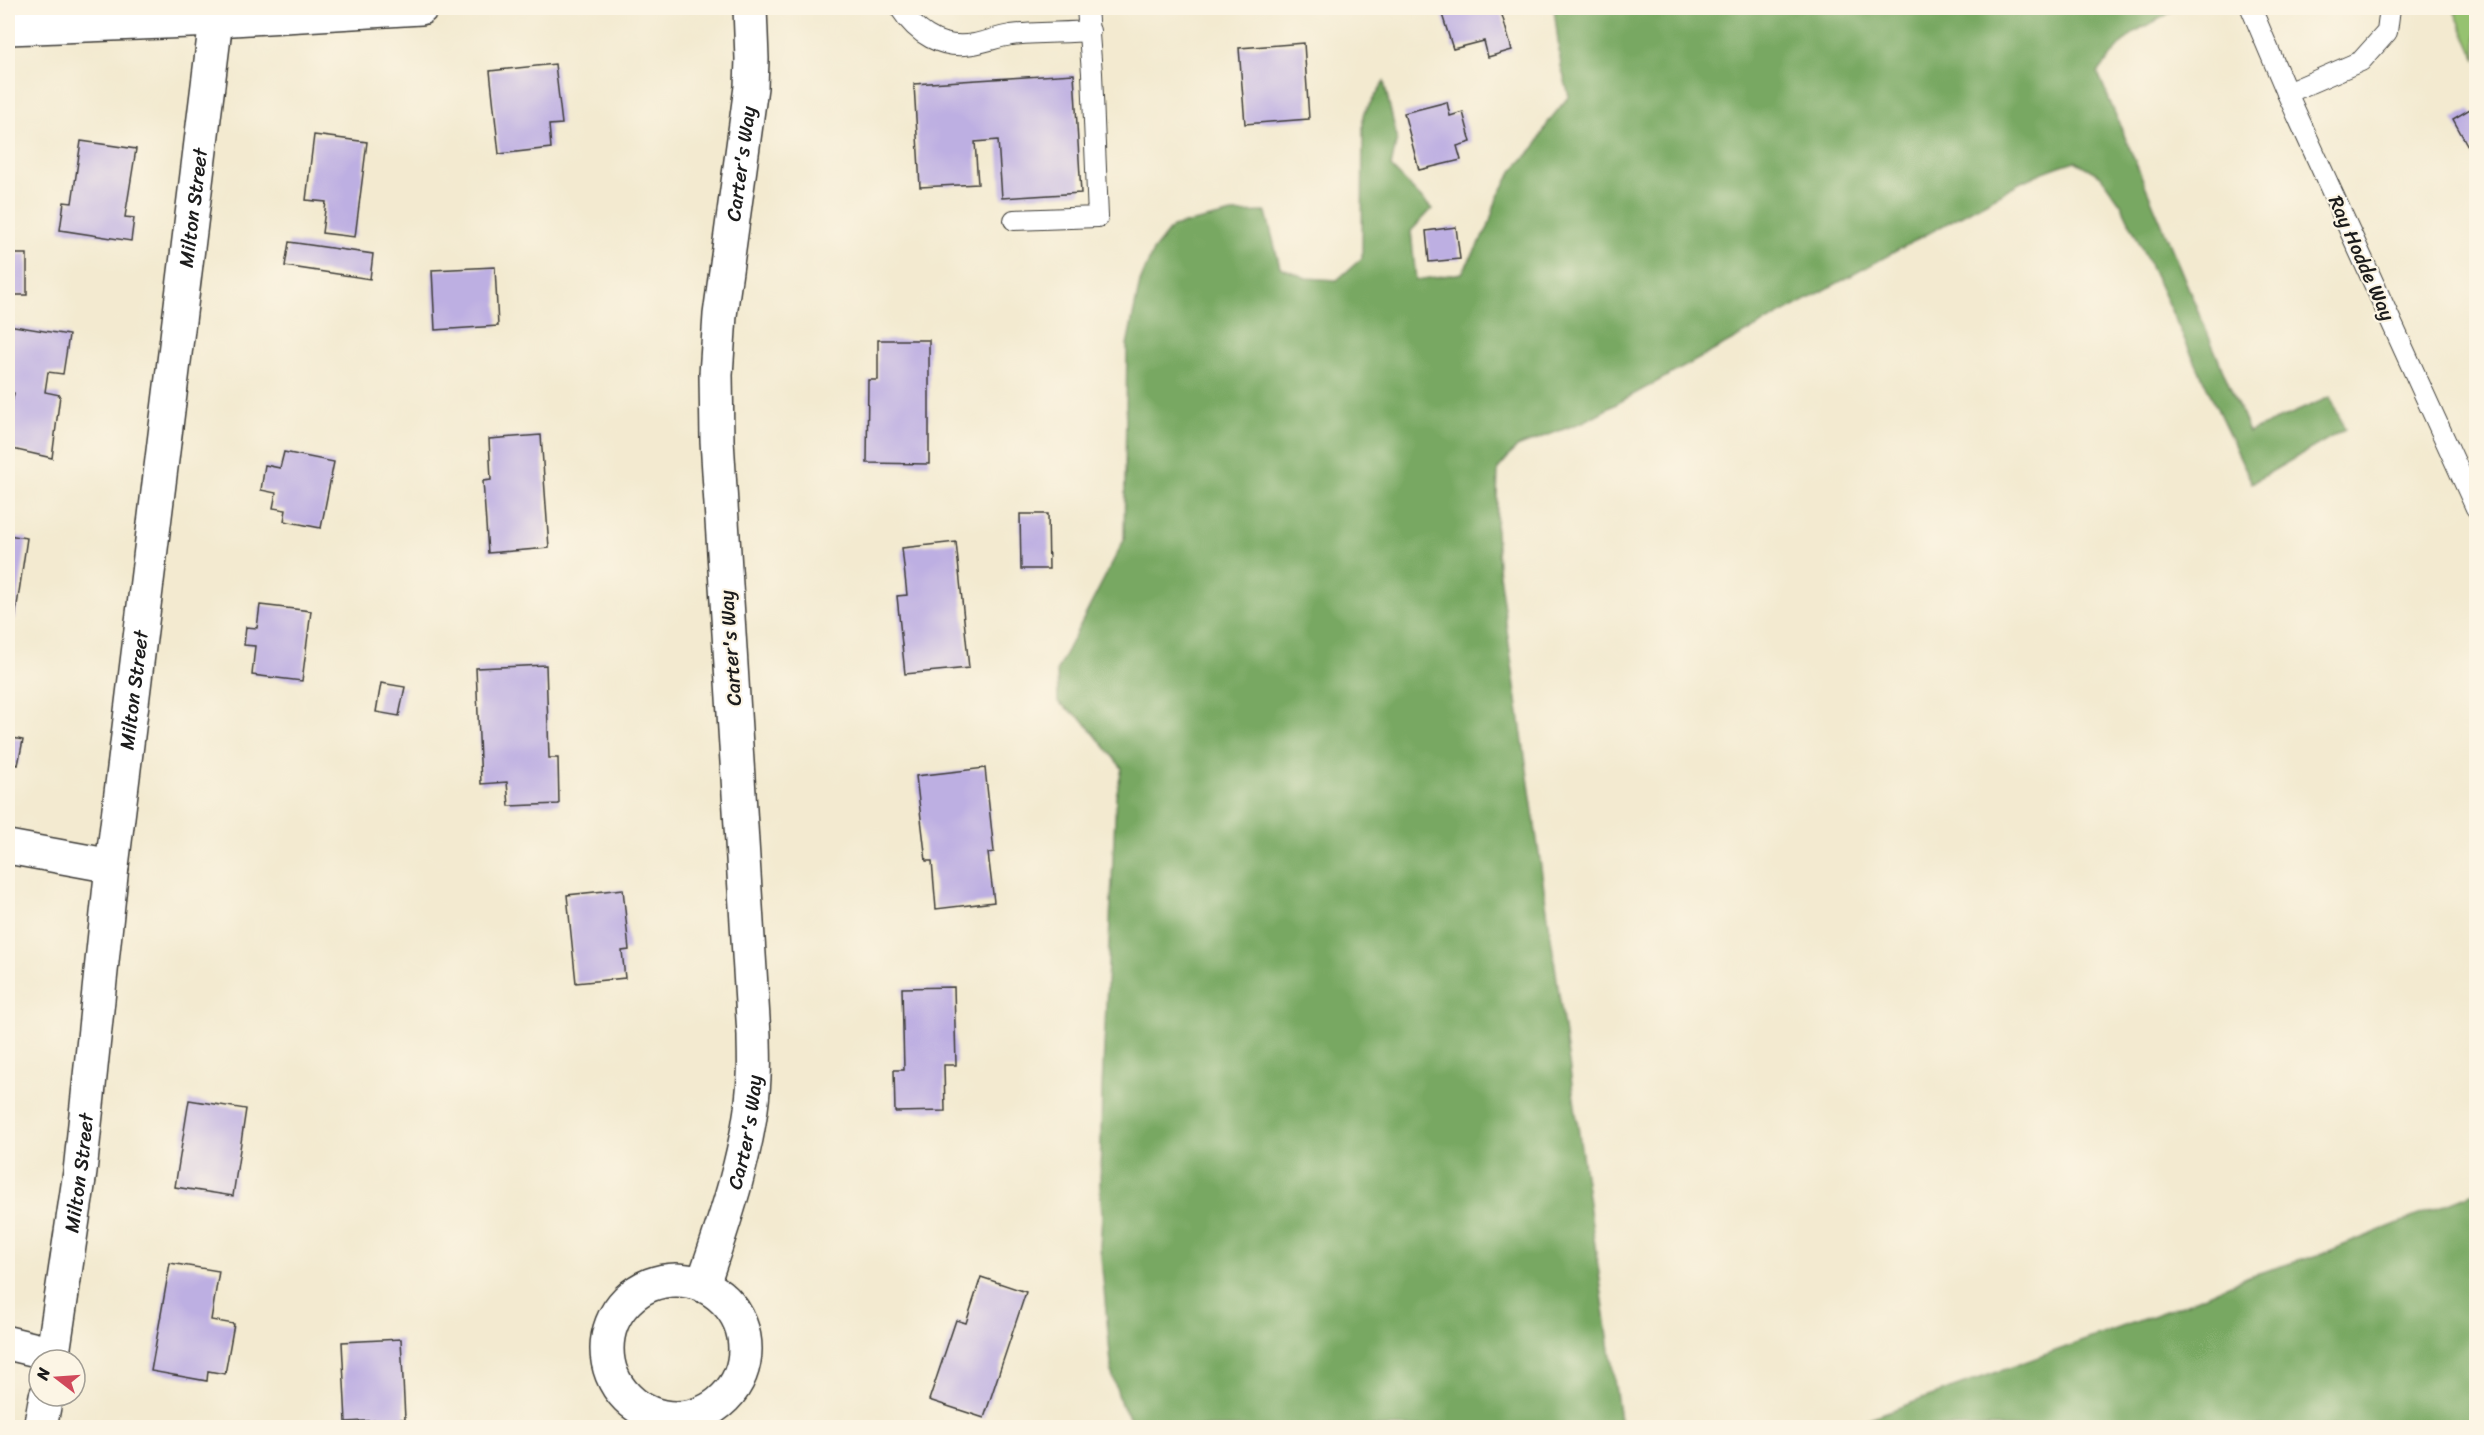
<svg xmlns="http://www.w3.org/2000/svg" width="2484" height="1435" viewBox="0 0 2484 1435" font-family="Sriracha,sans-serif">
  <style>
    .green { fill: #96c270; stroke: #596f46; stroke-width: 1.5 }
    .forest { fill: #78a862; stroke: #4a623f; stroke-width: 1.5 }
    .building { fill: #bdafe2 }
    .lines { fill: none; stroke-linecap: round; stroke-linejoin: round }
    .service-casing { stroke: #3c3b37; stroke-width: 22 }
    .minor-casing { stroke: #3c3b37; stroke-width: 36 }
    .secondary-casing { stroke: #3c3b37; stroke-width: 36 }
    .service { stroke: #fff; stroke-width: 20 }
    .minor { stroke: #fff; stroke-width: 33 }
    .secondary { stroke: #fff; stroke-width: 33 }
    .labels { text-anchor: middle; stroke-width: 4.5; stroke-linejoin: round; paint-order: stroke }
    .street-label { font-size: 20px; fill: #1c1c1c; stroke: #fcf5e5 }
  </style>
  <rect width="100%" height="100%" fill="#fcf5e5"/>
  <filter id="ink" filterUnits="userSpaceOnUse"><feTurbulence type="fractalNoise" baseFrequency=".0167" numOctaves="2"/><feDisplacementMap in="SourceGraphic" scale="12" xChannelSelector="R" yChannelSelector="G"/><feConvolveMatrix kernelMatrix="1 2 1 2 8 2 1 2 1" color-interpolation-filters="sRGB"/></filter>
  <filter id="wash" filterUnits="userSpaceOnUse"><feTurbulence type="fractalNoise" baseFrequency=".008" numOctaves="4" result="noise"/><feDisplacementMap in="SourceGraphic" scale="24" xChannelSelector="R" yChannelSelector="G"/><feGaussianBlur stdDeviation="1.35" result="paint"/><feColorMatrix in="noise" values="0 0 0 0 0 0 0 0 0 0 0 0 0 0 0 0 0 1.4 0 .05"/><feComposite in="paint" operator="in"/></filter>
  <g filter="url(#wash)">
    <rect width="100%" height="100%" fill="#f3ead0"/>
    <polygon class="green" points="2453,8 2476,8 2476,60"/>
    <g class="forest">
      <path d="M1554,8H2175C2163,20 2153,21 2138,30C2123,40 2109,58 2098,73L2249,432L2330,397L2345,429L2252,483L2121,204L2101,176L2075,161C2045,170 2021,180 1995,197L1585,421L1517,447L1498,469L1496,530L1498,567L1621,1427H1135L1121,1404L1112,1374L1100,1247L1102,1215L1100,1184L1102,1089L1116,796L1122,768L1083,720L1058,702L1057,670L1124,540L1127,345L1140,282L1153,251L1172,227L1232,213L1266,212L1280,267L1306,278L1337,280L1362,258L1363,115L1384,82L1397,138L1391,167L1432,209L1411,231L1416,280L1462,273L1488,228L1497,198L1513,170L1535,147L1549,121L1569,96L1561,66Z"/>
      <polygon points="2476,1192 2476,1427 1845,1427 2185,1304 2249,1276 2324,1253"/>
    </g>
    <g id="blocks">
      <g class="building">
        <polygon points="1440,8 1500,8 1512,50 1488,57 1484,41 1453,49"/>
        <polygon points="1304,43 1309,119 1245,124 1239,48"/>
        <polygon points="555,64 562,124 549,125 551,148 499,154 490,71"/>
        <polygon points="1074,74 1081,193 1002,198 998,140 975,142 978,184 920,187 914,84"/>
        <polygon points="1447,102 1450,116 1463,112 1471,142 1457,146 1461,160 1419,170 1404,113"/>
        <polygon points="2470,109 2476,121 2476,146 2470,150 2453,119"/>
        <polygon points="314,135 367,142 355,237 322,233 326,202 306,200"/>
        <polygon points="81,141 136,149 125,217 134,218 131,241 60,230 64,202 72,203"/>
        <polygon points="1456,227 1460,259 1429,262 1426,231"/>
        <polygon points="289,242 373,254 370,279 285,266"/>
        <rect x="8" y="254" width="19" height="41"/>
        <polygon points="495,267 498,326 435,330 432,270"/>
        <polygon points="8,325 69,335 63,374 48,372 45,392 60,395 52,458 8,448 8,422 14,393 8,392"/>
        <polygon points="878,340 929,340 929,464 867,463 868,380 878,380"/>
        <polygon points="541,435 549,548 488,553 483,481 491,480 489,439"/>
        <polygon points="284,452 334,462 321,528 284,521 286,510 273,508 276,493 261,490 265,465 280,468"/>
        <polygon points="1020,514 1048,514 1049,569 1021,569"/>
        <polygon points="8,535 27,538 15,619 8,618"/>
        <polygon points="956,542 969,668 905,674 897,596 907,595 902,548"/>
        <polygon points="260,605 311,611 302,681 252,675 255,646 244,645 246,627 257,628"/>
        <polygon points="546,665 549,758 558,758 559,804 509,806 507,782 481,784 476,668"/>
        <polygon points="381,683 405,687 399,716 376,712"/>
        <polygon points="8,737 23,740 18,765 8,763"/>
        <polygon points="985,768 994,852 988,853 994,902 936,909 932,861 926,861 916,776"/>
        <polygon points="623,889 629,950 622,951 625,978 576,983 567,895"/>
        <polygon points="954,987 956,1065 944,1065 945,1111 895,1112 894,1070 904,1070 902,988"/>
        <polygon points="189,1100 246,1109 233,1196 175,1187"/>
        <polygon points="170,1263 219,1271 211,1320 234,1324 225,1374 208,1371 207,1381 151,1371"/>
        <polygon points="981,1277 1026,1292 984,1418 929,1400 956,1320 966,1323"/>
        <polygon points="401,1339 405,1419 346,1422 342,1342"/>
      </g>
    </g>
  </g>
  <g filter="url(#ink)">
    <use href="#blocks" fill-opacity="0" stroke="#3c3b37" stroke-width="1.5"/>
    <g class="lines">
      <defs>
        <g id="service">
          <path d="M900,8C917,34 941,50 974,44C986,42 998,37 1011,35C1037,32 1064,33 1090,31"/>
          <polyline points="2251,8 2287,93 2476,508"/>
          <polyline points="2287,93 2361,61 2387,32 2390,8"/>
          <polyline points="1014,220 1098,217 1092,73 1087,8"/>
        </g>
        <g id="minor">
          <polyline points="8,847 112,866"/>
          <circle cx="676" cy="1349" r="69"/>
          <path id="s1" d="M703,1284C725,1220 751,1145 754,1077C755,1063 754,1049 754,1035L717,440L716,375L720,315L751,87L752,59L750,8"/>
          <polyline points="8,1343 53,1354"/>
          <path id="s2" d="M52,1360L80,1172L112,866L216,20"/>
          <polyline points="40,1428 46,1396"/>
        </g>
        <polyline id="secondary" points="8,28 216,20 421,8"/>
      </defs>
      <use href="#service" class="service-casing"/>
      <use href="#minor" class="minor-casing"/>
      <use href="#secondary" class="secondary-casing"/>
      <use href="#service" class="service"/>
      <use href="#minor" class="minor"/>
      <use href="#secondary" class="secondary"/>
    </g>
  </g>
  <g class="labels">
    <g class="street-label">
      <text dy="7" stroke="none"><textPath href="#s1" startOffset="1130">Carter's Way</textPath></text>
      <text dy="7" stroke="none"><textPath href="#s2" startOffset="1161">Milton Street</textPath></text>
      <text transform="translate(2362 258) rotate(66)" y="7">Ray Hodde Way</text>
      <text transform="translate(730 648) rotate(-94)" y="7">Carter's Way</text>
      <text dy="7" stroke="none"><textPath href="#s2" startOffset="675">Milton Street</textPath></text>
      <text dy="7" stroke="none"><textPath href="#s1" startOffset="158">Carter's Way</textPath></text>
      <text dy="7" stroke="none"><textPath href="#s2" startOffset="189">Milton Street</textPath></text>
    </g>
  </g>
  <rect width="2484" height="1435" fill="none" stroke="#fcf5e5" stroke-width="30"/>
  <g transform="translate(57 1378) rotate(287)"><circle r="28" fill="#fcf5e5" stroke="#a29e95" stroke-width="1.5"/>
  <path d="M0-4.5L10 22L0 15L-10 22Z" fill="#d1495b"/>
  <text y="-9" font-size="16" font-weight="bold" text-anchor="middle" fill="#1c1c1c">N</text>
  </g>
</svg>
